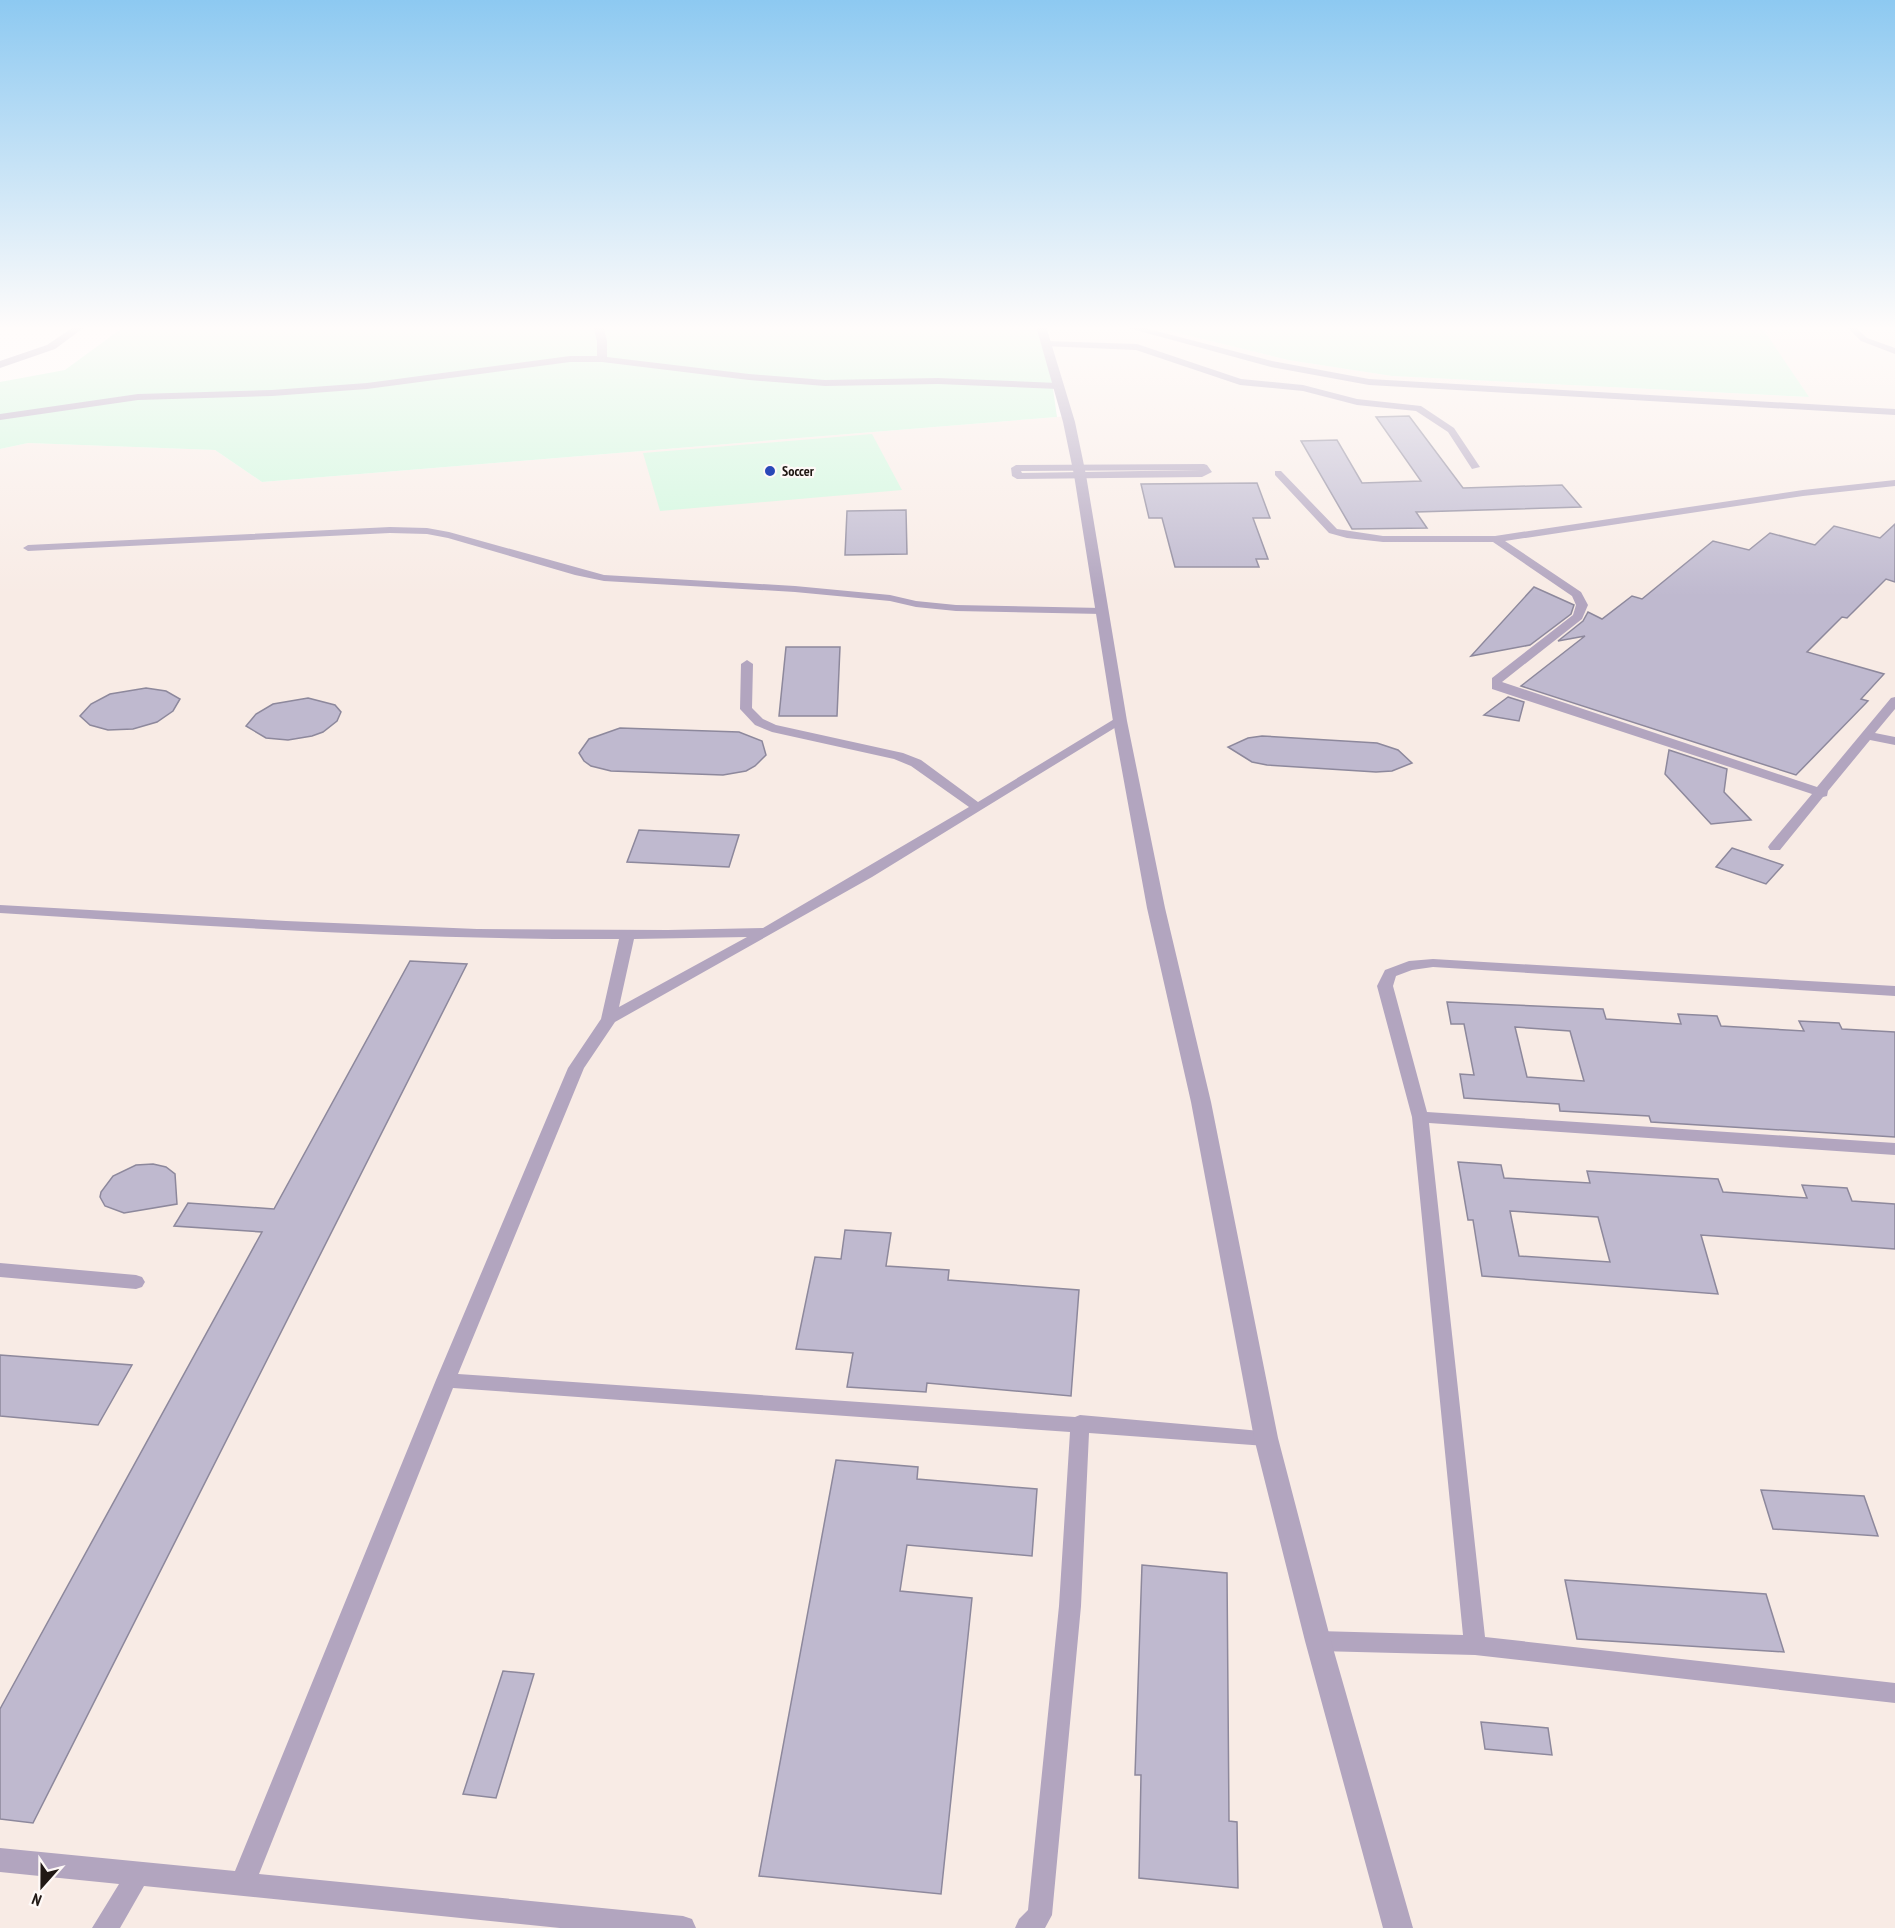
<svg xmlns="http://www.w3.org/2000/svg" width="1895" height="1928" viewBox="0 0 1895 1928" font-family="'PT Sans Narrow',sans-serif">
  <style>
    .built { fill: #f8ebe5 }
    .green { fill: #cdf7dc }
    .building { fill: #bfb9cf; stroke: #8d889c; stroke-width: 1.5; fill-rule: evenodd }
    .lines { fill: none; stroke-linecap: round; stroke-linejoin: round }
    .service { fill: #b2a5bf; fill-rule: evenodd }
    .minor { fill: #b2a5bf; fill-rule: evenodd }
    .tertiary { fill: #b2a5bf; fill-rule: evenodd }
    .poi-dot { fill: #2948b8; stroke: #fef9f7; stroke-width: 2 }
    .labels { text-anchor: middle; stroke-width: 4.5; stroke-linejoin: round; paint-order: stroke }
    .far-poi-label { font-size: 14px; font-weight: bold; fill: #201814; stroke: #fef9f7; text-anchor: start }
  </style>
  <rect width="100%" height="100%" fill="#fef9f7"/>
  <polygon class="built" points="1047,326 1149,326 1288,360 1392,376 1808,397 1761,326 1895,326 1895,1928 0,1928 0,449 28,443 215,450 262,482 1069,416 1063,384"/>
  <g class="green">
    <polygon points="125,326 1044,326 1057,417 262,482 215,450 28,443 0,449 0,382 65,370"/>
    <polygon points="1149,326 1761,326 1809,397 1392,376 1288,360"/>
    <polygon points="872,434 902,490 660,511 643,453"/>
  </g>
  <g class="building">
    <polygon points="1409,416 1463,488 1562,485 1581,507 1416,512 1427,528 1352,529 1301,441 1337,440 1362,483 1421,481 1376,417"/>
    <polygon points="1257,483 1270,518 1253,518 1268,559 1256,559 1259,567 1175,567 1162,518 1149,518 1141,484"/>
    <polygon points="906,510 907,554 845,555 847,511"/>
    <polygon points="1895,524 1895,582 1886,579 1847,618 1842,617 1807,652 1884,674 1861,699 1868,701 1796,775 1521,686 1585,636 1558,641 1583,621 1588,612 1602,619 1632,596 1642,599 1713,541 1749,550 1770,533 1815,545 1834,526 1880,538"/>
    <polygon points="1534,587 1574,605 1571,614 1530,645 1471,656"/>
    <polygon points="786,647 840,647 837,716 779,716"/>
    <polygon points="146,688 166,691 180,699 173,711 157,722 133,729 108,730 90,725 80,716 91,704 110,694"/>
    <polygon points="1508,697 1524,702 1519,721 1484,715"/>
    <polygon points="308,698 335,705 341,712 337,721 323,732 312,736 288,740 266,738 246,726 256,714 273,704"/>
    <polygon points="620,728 739,732 762,741 766,755 755,766 746,771 723,775 611,771 591,766 584,761 579,753 589,739"/>
    <polygon points="1262,736 1377,743 1398,750 1412,763 1392,771 1376,772 1267,765 1252,762 1228,747 1248,738"/>
    <polygon points="1669,750 1727,769 1724,792 1751,820 1711,824 1665,774"/>
    <polygon points="639,830 739,835 729,867 627,862"/>
    <polygon points="1732,848 1783,865 1766,884 1716,867"/>
    <polygon points="410,961 467,964 33,1823 0,1819 0,1709 262,1232 174,1226 188,1203 274,1209"/>
    <path d="M1447,1002L1603,1009L1606,1019L1681,1024L1678,1014L1717,1016L1721,1026L1804,1031L1799,1021L1839,1023L1842,1029L1895,1032V1137L1651,1122L1649,1116L1560,1111L1559,1104L1464,1098L1460,1074L1474,1075L1464,1024H1451ZM1515,1027L1570,1031L1584,1081L1527,1077Z"/>
    <path d="M1458,1162L1501,1165L1504,1178L1590,1183L1587,1171L1718,1179L1723,1192L1807,1198L1802,1185L1847,1188L1852,1201L1895,1204V1249L1701,1235L1718,1294L1482,1276L1473,1220H1468ZM1510,1211L1598,1217L1610,1262L1519,1256Z"/>
    <polygon points="153,1164 166,1167 175,1174 177,1204 124,1213 105,1206 100,1197 101,1192 113,1176 136,1165"/>
    <polygon points="845,1230 891,1233 886,1266 949,1270 948,1280 1079,1290 1071,1396 927,1383 926,1392 847,1387 853,1353 796,1349 815,1257 841,1259"/>
    <polygon points="0,1355 132,1365 98,1425 0,1416"/>
    <polygon points="836,1460 918,1467 917,1479 1037,1489 1032,1556 907,1545 900,1591 972,1598 941,1894 759,1876"/>
    <polygon points="1761,1490 1864,1496 1878,1536 1773,1529"/>
    <polygon points="1142,1565 1227,1573 1229,1821 1237,1822 1238,1888 1139,1878 1141,1775 1135,1775"/>
    <polygon points="1565,1580 1766,1594 1784,1652 1577,1639"/>
    <polygon points="503,1671 534,1674 496,1798 463,1794"/>
    <polygon points="1481,1722 1548,1728 1552,1755 1485,1749"/>
  </g>
  <g class="lines">
    <g class="service">
      <polygon points="1846,326 1854,326 1867,338 1895,348 1895,354 1861,341"/>
      <polygon points="1046,341 1137,344 1241,379 1303,385 1357,399 1421,406 1454,428 1480,467 1472,469 1448,432 1416,411 1357,405 1303,391 1240,385 1136,350 1043,346 1043,342"/>
      <path d="M1016,465L1204,464L1207,465L1212,472L1202,477L1017,479L1012,476L1011,468ZM1201,470L1022,473L1021,471Z"/>
      <polygon points="1275,471 1281,471 1337,529 1383,536 1495,536 1803,490 1895,480 1895,486 1803,496 1505,541 1581,592 1588,605 1582,619 1502,682 1817,787 1891,698 1895,697 1895,709 1875,733 1895,737 1895,745 1870,740 1828,791 1827,796 1823,797 1780,850 1770,850 1768,847 1770,844 1812,794 1492,689 1492,678 1573,615 1576,605 1572,596 1493,542 1383,542 1347,538 1329,533 1275,475"/>
      <polygon points="390,527 427,528 449,532 604,575 795,586 890,595 916,601 956,605 1102,608 1108,611 1102,614 956,611 916,607 890,601 795,592 604,581 575,575 448,538 427,534 390,533 28,551 23,548 28,545"/>
      <path d="M747,660L753,664L752,708L763,719L776,725L903,753L921,760L978,802L1116,718L1120,717L1126,721L872,877L615,1022L584,1068L458,1374L1075,1417L1080,1415L1273,1432L1276,1438L1273,1444L1266,1446L1089,1433L1081,1606L1052,1915L1045,1928H1015L1019,1919L1028,1910L1059,1606L1070,1432L453,1388L259,1874L683,1916L692,1919L696,1928H560L144,1886L120,1928H92L119,1884L0,1872V1848L235,1871L436,1380L568,1068L601,1019L619,939C412,940 206,926 0,913V905L286,921L477,929L668,930L763,928L969,807L911,766L894,759L772,732L755,725L740,709L741,664ZM747,937L619,1007L634,939Z"/>
      <polygon points="1433,959 1895,986 1895,996 1433,967 1412,970 1396,976 1393,986 1427,1112 1895,1143 1895,1155 1429,1123 1485,1637 1895,1683 1895,1703 1475,1655 1318,1651 1310,1648 1307,1641 1310,1634 1318,1631 1463,1635 1412,1117 1377,986 1385,970 1409,961"/>
      <polygon points="0,1263 136,1275 142,1277 145,1282 142,1287 136,1289 0,1277"/>
    </g>
    <g class="minor">
      <polygon points="75,326 86,326 55,349 0,368 0,361 47,345"/>
      <polygon points="593,326 603,326 607,341 607,357 749,374 825,380 938,378 1058,383 1063,386 1058,389 938,384 825,386 749,380 602,362 570,362 367,389 272,396 138,400 0,420 0,414 138,394 272,390 367,383 570,356 597,356 597,341"/>
      <polygon points="1121,326 1137,326 1272,361 1369,379 1895,409 1895,415 1369,385 1271,367"/>
    </g>
    <polygon class="tertiary" points="1036,326 1046,326 1075,422 1086,475 1127,721 1165,908 1211,1102 1278,1438 1331,1641 1413,1928 1383,1928 1305,1641 1254,1438 1191,1102 1147,908 1113,721 1074,475 1063,422"/>
  </g>
  <linearGradient id="sky" x2="0" y2="1"><stop stop-color="#8dc9f1"/><stop offset="0.55" stop-color="#fffcfb"/><stop offset="1" stop-color="#fffcfb" stop-opacity="0"/></linearGradient>
  <rect width="1895" height="596" fill="url(#sky)"/>
  <circle class="poi-dot" cx="770" cy="471" r="6"/>
  <g class="labels">
    <g class="far-poi-label">
      <text x="782" y="476">Soccer</text>
    </g>
  </g>
  <g transform="translate(42 1886) rotate(201)" stroke="#fef9f7" stroke-width="4.5" paint-order="stroke">
  <path d="M0-4.5L10 22L0 15L-10 22Z" fill="#201814"/>
  <text y="-9" font-size="16" font-weight="bold" text-anchor="middle" fill="#201814">N</text>
  </g>
</svg>
